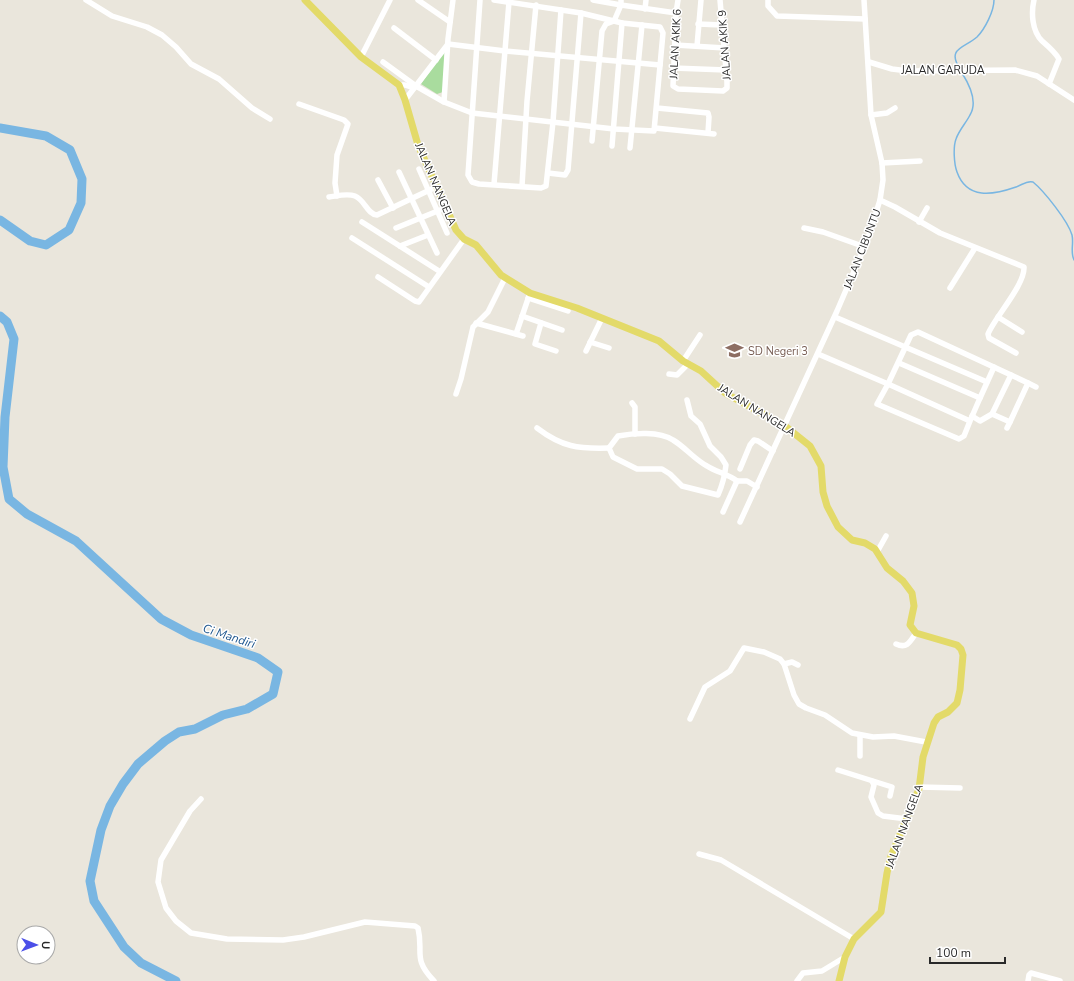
<svg xmlns="http://www.w3.org/2000/svg" width="1074" height="981" viewBox="0 0 1074 981" font-family="'Nunito Sans',sans-serif">
  <style>
    .green { fill: #a9dc9e }
    .lines { fill: none; stroke-linecap: round; stroke-linejoin: round }
    .stream { stroke: #79b6e2; stroke-width: 1.5 }
    .river { stroke: #79b6e2; stroke-width: 9 }
    .minor { stroke: #fff; stroke-width: 5.5 }
    .major { stroke: #e3da69; stroke-width: 7 }
    .labels { text-anchor: middle; stroke-width: 3; stroke-linejoin: round; paint-order: stroke }
    .street-label { font-size: 11px; fill: #292929; stroke: #fff }
    .education-label { font-size: 11px; fill: #785e54; stroke: #fff; text-anchor: start }
    .water-label { font-size: 12px; font-style: italic; fill: #1a538c; stroke: #fff }
  </style>
  <rect width="100%" height="100%" fill="#eae6dc"/>
  <polygon class="green" points="445,50 443,92 437,94 421,84"/>
  <g class="lines">
    <g class="stream">
      <path d="M960,69C946,48 965,48 977,37C985,29 994,11 994,0"/>
      <path d="M962,73C969,84 978,102 970,115C966,123 959,130 956,139C953,147 954,164 957,172C967,200 993,195 1016,187C1022,185 1027,180 1033,182C1044,191 1068,221 1072,235C1074,244 1070,252 1074,260"/>
    </g>
    <g class="river">
      <polyline points="0,128 46,136 70,150 82,179 81,203 69,230 46,245 30,241 0,220"/>
      <polyline points="0,316 7,322 14,339 5,417 3,467 9,499 27,514 76,541 161,619 191,635 258,658 278,672 273,694 247,709 223,715 195,729 179,732 165,741 138,764 123,784 110,806 101,830 90,881 94,901 124,947 141,963 176,981"/>
    </g>
    <g class="minor">
      <polyline points="86,0 112,16 147,27 162,35 176,47 191,64 219,79 252,108 270,119"/>
      <polyline points="418,0 450,22"/>
      <polyline points="480,0 468,175 472,182 479,184 541,188 546,186 553,122 561,10"/>
      <polyline points="621,0 621,5 676,13"/>
      <polyline points="678,0 676,13 673,86 678,89 723,91 727,88 727,82 720,0"/>
      <polyline points="768,0 768,6 777,16 865,19"/>
      <path d="M1034,0C1031,13 1032,31 1042,41C1049,47 1055,52 1059,59L1049,84"/>
      <polyline points="645,9 646,0"/>
      <polyline points="698,24 722,25"/>
      <polyline points="394,28 436,60"/>
      <polyline points="675,45 725,48"/>
      <polyline points="697,46 701,0"/>
      <polyline points="361,57 390,0"/>
      <polyline points="383,62 416,86 444,102 472,113 614,129 654,131 663,33 660,27 622,23 581,13 494,0"/>
      <polyline points="869,62 892,69 908,71 1015,70 1037,76 1074,100"/>
      <polyline points="673,68 726,70"/>
      <polyline points="399,85 405,85 414,88"/>
      <polyline points="405,100 448,44 505,51 660,65"/>
      <polyline points="444,102 448,39 453,0"/>
      <polyline points="299,104 344,120 348,124 337,155 335,183 337,196"/>
      <polyline points="657,108 708,113 709,117 708,133"/>
      <polyline points="871,115 887,113 895,108"/>
      <polyline points="655,128 714,134"/>
      <polyline points="592,141 602,31 606,24 614,21 621,5 593,0"/>
      <polyline points="612,146 622,23"/>
      <polyline points="630,148 642,25"/>
      <polyline points="882,163 920,161"/>
      <polyline points="419,169 447,233"/>
      <polyline points="399,172 437,253"/>
      <polyline points="548,173 565,175 568,170 581,13"/>
      <polyline points="378,180 393,208"/>
      <polyline points="494,184 509,2"/>
      <polyline points="522,186 527,101 536,5"/>
      <path d="M329,197C337,196 347,193 355,196C365,200 367,214 377,215L436,187"/>
      <path d="M880,200L895,207L940,233L1024,267C1025,285 995,317 988,334L989,338L1016,353"/>
      <polyline points="362,222 439,271"/>
      <polyline points="919,222 927,208"/>
      <polyline points="396,228 445,208"/>
      <polyline points="804,228 823,232 865,247"/>
      <polyline points="352,238 429,287"/>
      <polyline points="400,246 428,235"/>
      <polyline points="378,277 415,301 419,302 464,239"/>
      <polyline points="950,288 975,248"/>
      <polyline points="528,298 568,311"/>
      <polyline points="522,316 562,330"/>
      <polyline points="835,317 987,382"/>
      <polyline points="998,317 1022,332"/>
      <polyline points="476,323 523,336"/>
      <polyline points="541,323 535,344 556,351"/>
      <polyline points="516,334 530,293"/>
      <polyline points="590,342 609,348"/>
      <polyline points="586,351 602,318"/>
      <polyline points="818,354 888,384 911,335 918,332 1011,375 992,414 980,421 972,416"/>
      <polyline points="683,361 700,335"/>
      <polyline points="899,363 980,398 994,367"/>
      <polyline points="669,374 677,375 688,364"/>
      <polyline points="1028,383 1036,387"/>
      <polyline points="456,394 461,379 473,327 488,312 505,278"/>
      <path d="M687,400L691,416L700,424L710,446L721,457L726,465C725,474 722,486 718,495L682,486L670,474L662,469H637L613,457L609,448L618,436C634,433 659,431 673,440C685,447 694,459 707,466C716,472 728,474 737,481"/>
      <polyline points="632,403 635,407 635,434"/>
      <polyline points="992,414 1010,422 1007,428"/>
      <polyline points="970,421 964,436 959,439 877,404 888,384 970,421 980,398"/>
      <polyline points="1010,422 1028,383 1011,375"/>
      <path d="M537,428C562,447 578,449 609,448"/>
      <polyline points="740,469 750,445 754,440 758,441 773,451"/>
      <polyline points="723,512 737,481 747,481 757,487"/>
      <polyline points="740,522 837,311 867,241 880,200 883,180 882,163 871,115 864,0"/>
      <polyline points="877,552 886,536"/>
      <path d="M896,644C907,649 910,642 916,633"/>
      <polyline points="784,664 792,662 798,665"/>
      <polyline points="690,719 705,687 730,671 744,648 764,652 780,659 784,664 794,695 799,704 806,708 825,715 852,733 873,737 894,736 926,742"/>
      <polyline points="860,756 860,735"/>
      <polyline points="838,770 892,787 890,796"/>
      <polyline points="872,781 874,785 871,797 878,813 883,816 907,819"/>
      <polyline points="919,787 960,788"/>
      <path d="M201,799L190,811L161,860L158,882L166,908L176,921L191,933L227,939L283,940L304,937L365,922L415,926L418,928C424,953 412,958 434,981"/>
      <polyline points="699,854 721,860 854,939"/>
      <polyline points="797,981 803,973 822,971 845,957"/>
      <polyline points="1028,981 1029,975 1031,973 1060,981"/>
    </g>
    <polyline class="major" points="305,0 361,57 399,85 405,100 418,145 456,230 464,239 476,245 501,275 530,293 577,308 659,341 683,361 701,371 725,393 785,426 810,446 821,466 823,492 827,506 838,527 852,540 865,543 875,549 887,568 903,581 912,593 914,606 910,625 916,633 957,645 961,649 963,655 960,690 957,703 948,712 938,717 934,723 923,757 919,789 891,856 887,873 881,912 854,939 845,957 839,981"/>
  </g>
  <defs>
    <symbol id="school-bare" viewBox="-9 -9 18 18"><path d="M0-5L7-2L0 1L-7-2ZM-4 1L0 2.5L4 1V4Q0 6-4 4Z" fill="#8d6e63" stroke="#fff" stroke-width="2.5" paint-order="stroke"/></symbol>
  </defs>
  <g fill-rule="evenodd">
    <use href="#school-bare" x="722" y="338" width="25" height="25"/>
  </g>
  <g class="labels">
    <g class="street-label">
      <text transform="translate(675 44) rotate(-87)" y="4">JALAN AKIK 6</text>
      <text transform="translate(724 45) rotate(-94)" y="4">JALAN AKIK 9</text>
      <text x="943" y="74">JALAN GARUDA</text>
      <text transform="translate(436 184) rotate(67)" y="4">JALAN NANGELA</text>
      <text transform="translate(862 249) rotate(-69)" y="4">JALAN CIBUNTU</text>
      <text transform="translate(757 410) rotate(32)" y="4">JALAN NANGELA</text>
      <text transform="translate(904 826) rotate(-70)" y="4">JALAN NANGELA</text>
    </g>
    <g class="education-label">
      <text x="748" y="355">SD Negeri 3</text>
    </g>
    <g class="water-label">
      <text transform="translate(229 636) rotate(18)" y="4">Ci Mandiri</text>
    </g>
  </g>
  <g transform="translate(36 945) rotate(91)"><circle r="19" fill="#ffffff" stroke="#a9a9a9"/>
  <path d="M0-3L7 15L0 10L-7 15Z" fill="#4b4fe8"/>
  <text y="-6" font-size="11" font-weight="bold" text-anchor="middle" fill="#292929">U</text>
  </g>
  <path d="M930 957v6h75v-6" fill="none" stroke="#292929" stroke-width="2"/>
  <text x="936" y="957" font-size="12" fill="#292929" stroke="#ffffff" stroke-width="3" paint-order="stroke">100 m</text>
</svg>
